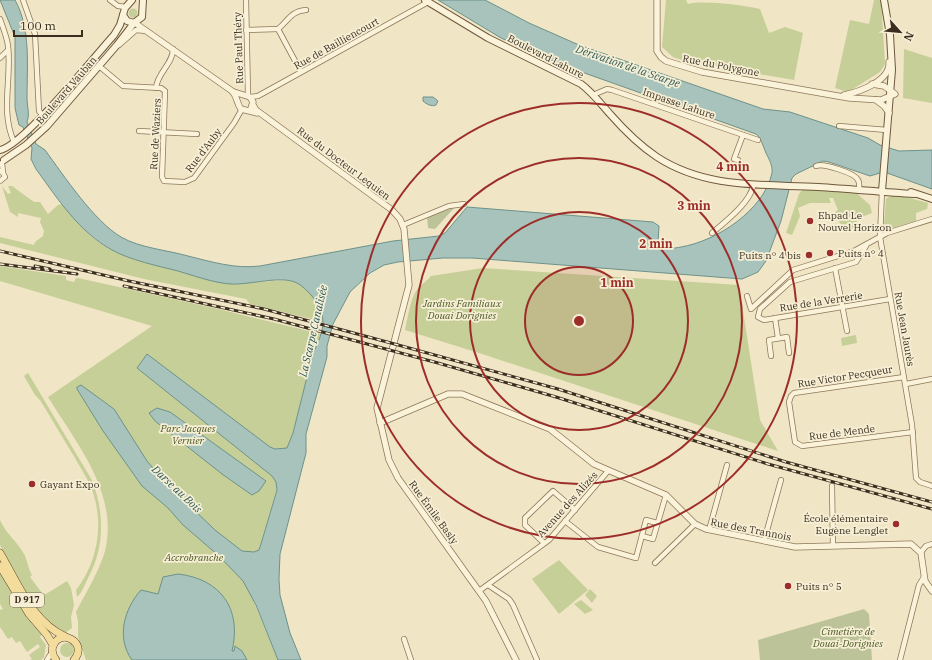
<svg xmlns="http://www.w3.org/2000/svg" width="932" height="660" viewBox="0 0 932 660" font-family="'IBM Plex Serif',serif">
  <style>
    .green { fill: #c6cf98 }
    .cemetery { fill: #bcc398 }
    .water { fill: #a7c3bc; stroke: #6d928b }
    .lines { fill: none; stroke-linecap: round; stroke-linejoin: round }
    .minor-casing { stroke: #8c775a; stroke-width: 6 }
    .tertiary-casing { stroke: #8c775a; stroke-width: 7 }
    .secondary-casing { stroke: #6e583d; stroke-width: 8 }
    .primary-casing { stroke: #5a452e; stroke-width: 8 }
    .minor { stroke: #faf2d9; stroke-width: 4.5 }
    .tertiary { stroke: #faf2d9; stroke-width: 5.5 }
    .secondary { stroke: #faf2d9; stroke-width: 6 }
    .primary { stroke: #f4dd9c; stroke-width: 7 }
    .rail-casing { stroke: #3b2e1f; stroke-width: 3 }
    .rail { stroke: #f7efd5; stroke-width: 1.5; stroke-dasharray: 4.5; stroke-linecap: butt }
    .ring { fill: none; stroke: #9d2d28; stroke-width: 2 }
    .poi-dot { fill: #9d2d28; stroke: #f7efd5; stroke-width: 1.5 }
    .labels { text-anchor: middle; stroke-width: 3.5; stroke-linejoin: round; paint-order: stroke }
    .shield { fill: #f7efd5; stroke: #736856; stroke-width: 1 }
    .shield-label { font-size: 9px; font-weight: bold; fill: #3b2e1f }
    .street-label { font-size: 10px; fill: #3b2e1f; stroke: #f7efd5 }
    .poi-label { font-size: 10px; fill: #3b2e1f; stroke: #f7efd5; text-anchor: start }
    .park-label { font-size: 10px; font-style: italic; fill: #495824; stroke: #f7efd5 }
    .water-label { font-size: 11px; font-style: italic; fill: #2d5c5b; stroke: #f7efd5 }
    .centre { fill: #9d2d28; stroke: #f7efd5; stroke-width: 2 }
    .ring-label { font-size: 12px; text-anchor: middle; font-weight: bold; fill: #9d2d28; stroke: #f7efd5; stroke-width: 3.5; stroke-linejoin: round; paint-order: stroke }
  </style>
  <rect width="100%" height="100%" fill="#f0e5c5"/>
  <g class="green">
    <path d="M666,0H686L688,4C702,0 742,5 760,9L769,33L785,27L803,33L794,80L688,62L673,57L662,47Z"/>
    <polygon points="874,0 881,0 885,64 880,72 848,92 835,88 850,20 869,24"/>
    <circle cx="133" cy="13" r="4.5"/>
    <polygon points="904,49 932,58 932,103 903,98"/>
    <path d="M2,186L8,194L11,193L8,186H12L34,202H40L48,214L58,205L62,204C76,221 93,242 114,251C157,271 209,273 256,281C268,283 283,278 295,282C309,287 323,307 324,322L250,304L246,299L144,279L0,243V237L34,245L35,242L43,236L44,231L40,222L41,218L18,213V217L10,212Z"/>
    <polygon points="803,189 855,192 870,205 872,213 859,218 852,229 847,232 845,228 842,228 835,212 838,210 833,198 829,198 831,203 810,203 798,208 800,216 792,235 786,233 799,194"/>
    <polygon points="892,195 906,197 928,203 927,209 916,213 916,221 889,229 884,224 886,199"/>
    <path d="M0,266L66,276V280L74,282L76,278H78L214,308L321,334L313,353L293,433L259,550L251,595L278,660H86L78,637V621L76,612C86,592 99,572 105,551C119,493 76,443 48,397L152,326L0,281Z"/>
    <path d="M483,268L739,285L760,420L778,451L482,354L405,330C408,317 410,297 419,287C423,283 428,280 431,276Z"/>
    <polygon points="856,335 857,343 842,346 841,338"/>
    <path d="M28,373L93,482C104,515 105,547 88,578C85,584 82,593 77,597L76,590C99,561 105,519 90,485C86,476 80,467 75,458C63,439 52,419 40,400L35,395L24,376Z"/>
    <path d="M0,520C6,534 17,541 24,554C27,559 28,568 32,575L30,577L42,593L46,594L67,581L71,588L73,599L74,605L71,617L72,628L65,633L50,624L37,611L0,545Z"/>
    <polygon points="559,560 588,590 559,614 532,579"/>
    <polygon points="0,571 22,609 42,634 40,637 46,645 44,657 41,660 30,660 32,659 29,655 40,647 38,644 27,652 20,641 16,643 12,637 8,639 0,627 0,610 3,609 0,604"/>
    <polygon points="590,589 597,596 592,603 585,595"/>
    <polygon points="581,600 593,610 585,614 574,604"/>
    <circle cx="67" cy="650" r="7"/>
  </g>
  <g class="cemetery">
    <polygon points="452,208 454,208 435,229 428,228 427,217"/>
    <polygon points="864,609 869,614 872,660 760,660 758,640"/>
  </g>
  <g class="water">
    <path d="M0,0H15C31,29 27,66 27,98C27,106 30,114 27,122L36,144L45,150C64,176 94,221 121,237C140,248 167,250 188,256C212,262 235,269 260,266L393,241L439,236L445,233L467,207L653,222L659,226L658,242L660,247C666,250 675,248 681,247C717,241 764,210 772,173C773,166 769,159 766,153C763,146 761,138 756,134L562,65L501,38L438,0H485L529,23L579,45L763,109L790,112L868,138L880,145L899,151L932,150V189L887,173H880L870,176L829,162L823,161L796,174L792,178L781,221L766,261L758,272L742,279L472,258H443L398,262L384,265L370,273L350,292L333,324L327,346V357L306,434V453L280,554L279,579L280,595L290,633L301,660H278L256,605L243,581L219,556L183,525L168,508L142,486L103,431L77,389V387L81,385L114,409L147,461L164,481L215,530L242,551L254,552L259,550L261,544L277,490L276,482L272,476L137,368L147,354L270,447L275,449L287,448L293,433L313,353C324,331 329,315 311,295C307,291 303,286 297,283C282,275 250,285 231,284C214,283 195,276 178,271C158,266 130,260 112,250C79,232 57,198 36,169L31,159L32,148L23,127L19,125L15,108V37Z"/>
    <path d="M423,97H433L438,101L436,105C432,107 426,104 423,101Z"/>
    <polygon points="157,408 170,412 266,481 259,491 252,495 222,474 155,421 149,413"/>
    <path d="M178,574C221,579 242,609 232,651H234L235,646L242,651L247,660H132C116,638 124,609 141,590L158,594L163,577Z"/>
  </g>
  <g class="lines">
    <defs>
      <g id="minor">
        <polyline points="23,0 35,34 39,111 43,116"/>
        <polyline points="110,0 118,6 126,7"/>
        <polyline points="246,0 248,95"/>
        <path d="M0,19C3,28 7,37 8,46C12,79 0,111 14,142"/>
        <polyline points="278,29 301,72"/>
        <path d="M246,30L278,29C288,21 291,11 306,10"/>
        <polyline points="119,45 136,30 146,31"/>
        <polyline points="0,58 8,50"/>
        <polyline points="99,66 123,86 161,88 165,91 162,177 164,181 185,182 194,178 234,123 242,109"/>
        <path d="M156,88C157,73 173,64 173,49"/>
        <polyline points="593,95 607,89 612,90 758,140"/>
        <polyline points="251,97 258,96 428,2"/>
        <polyline points="839,126 887,130"/>
        <polyline points="139,131 197,134"/>
        <polyline points="738,160 734,159 743,135"/>
        <polyline points="2,163 3,172"/>
        <path d="M816,166C823,163 855,173 858,180C860,183 859,187 859,190"/>
        <polyline points="0,171 3,173 5,177 0,181"/>
        <polyline points="882,191 880,237 912,425 916,478 920,482 932,486"/>
        <polyline points="403,225 449,206 464,204"/>
        <path d="M712,233C724,223 752,201 753,185"/>
        <polyline points="866,246 856,262 790,282 760,309 758,317 764,320 890,299"/>
        <polyline points="835,268 847,331"/>
        <polyline points="747,296 751,309 793,270 854,251 887,233 932,219"/>
        <polyline points="775,318 778,338"/>
        <polyline points="771,356 769,340 787,337 789,353"/>
        <polyline points="904,377 794,393 791,396 789,402 795,442 802,446 913,432"/>
        <polyline points="906,384 932,379"/>
        <polyline points="832,486 833,546"/>
        <polyline points="565,521 598,547 636,558 646,520 657,523"/>
        <polyline points="709,530 727,465"/>
        <polyline points="642,536 653,539 666,495"/>
        <polyline points="764,541 781,480"/>
        <polyline points="544,543 525,525 525,518 553,491 575,510"/>
        <polyline points="921,552 926,546 932,544"/>
        <polyline points="655,563 695,524"/>
        <polyline points="488,585 509,599 513,605 537,660"/>
        <polyline points="479,591 549,540 608,471"/>
        <polyline points="404,639 411,660"/>
        <polyline points="47,660 52,652"/>
        <polyline points="900,660 919,585 924,577"/>
      </g>
      <g id="tertiary">
        <polyline points="657,0 657,51 661,57 666,61 702,72 849,98 881,100 895,94 884,86 872,84"/>
        <path d="M135,23L232,91C238,97 236,103 241,109L257,113"/>
        <polyline points="234,92 250,97 253,102 251,108"/>
        <path d="M844,95C859,92 891,81 889,62"/>
        <polyline points="876,100 884,106 889,113"/>
        <polyline points="253,105 256,110 392,210 400,219 404,229 409,285 377,408 389,460 398,478 486,601 516,660"/>
        <polyline points="380,423 448,394 462,394 550,429 594,464 666,495 695,524 706,529 795,547 911,544 921,553 925,581 932,591"/>
      </g>
      <g id="secondary">
        <polyline points="132,0 125,8 123,15 127,21 134,23 142,17 143,0"/>
        <path d="M425,0L488,38L581,84C592,92 601,104 610,114C624,130 639,145 657,157C706,189 762,184 818,187C850,189 882,192 914,194"/>
        <path d="M0,150C23,146 95,56 114,35L120,25L123,15"/>
        <polyline points="4,160 26,145 47,126 117,45 134,23"/>
        <polyline points="882,191 892,70 890,35 884,0"/>
        <polyline points="911,192 932,199"/>
      </g>
      <g id="primary">
        <path d="M0,553C18,583 32,622 66,637"/>
        <polyline points="0,566 29,614 47,635 53,645"/>
        <path d="M56,660C53,656 51,651 53,646C60,627 89,643 74,660"/>
      </g>
    </defs>
    <use href="#minor" class="minor-casing"/>
    <use href="#tertiary" class="tertiary-casing"/>
    <use href="#secondary" class="secondary-casing"/>
    <use href="#primary" class="primary-casing"/>
    <use href="#minor" class="minor"/>
    <use href="#tertiary" class="tertiary"/>
    <use href="#secondary" class="secondary"/>
    <use href="#primary" class="primary"/>
    <defs>
      <g id="rail">
        <polyline points="0,251 129,281 264,309 391,343 558,389 786,462 932,502"/>
        <polyline points="0,264 77,274"/>
        <polyline points="35,266 50,269"/>
        <polyline points="124,286 274,319 438,363 556,397 768,464 932,509"/>
      </g>
    </defs>
    <use href="#rail" class="rail-casing"/>
    <use href="#rail" class="rail"/>
  </g>
  <circle cx="579" cy="321" r="54" fill="#9d2d28" fill-opacity=".12"/>
  <g class="ring">
    <circle cx="579" cy="321" r="54"/>
    <circle cx="579" cy="321" r="109"/>
    <circle cx="579" cy="321" r="163"/>
    <circle cx="579" cy="321" r="218"/>
  </g>
  <g class="poi-dot">
    <circle cx="810" cy="221" r="4"/>
    <circle cx="830" cy="253" r="4"/>
    <circle cx="809" cy="255" r="4"/>
    <circle cx="32" cy="484" r="4"/>
    <circle cx="896" cy="524" r="4"/>
    <circle cx="788" cy="586" r="4"/>
  </g>
  <g class="labels">
    <rect class="shield" x="10" y="593" width="34" height="14" rx="3"/>
    <g class="shield-label">
      <text x="27" y="603">D 917</text>
    </g>
    <g class="street-label">
      <text transform="translate(336 43) rotate(-29)" y="4">Rue de Bailliencourt</text>
      <text transform="translate(238 48) rotate(-92)" y="4">Rue Paul Théry</text>
      <text transform="translate(546 56) rotate(27)" y="4">Boulevard Lahure</text>
      <text transform="translate(721 65) rotate(11)" y="4">Rue du Polygone</text>
      <text transform="translate(66 90) rotate(-49)" y="4">Boulevard Vauban</text>
      <text transform="translate(679 103) rotate(19)" y="4">Impasse Lahure</text>
      <text transform="translate(155 134) rotate(-87)" y="4">Rue de Waziers</text>
      <text transform="translate(203 150) rotate(-53)" y="4">Rue d'Auby</text>
      <text transform="translate(344 163) rotate(37)" y="4">Rue du Docteur Lequien</text>
      <text transform="translate(821 301) rotate(-9)" y="4">Rue de la Verrerie</text>
      <text transform="translate(905 329) rotate(80)" y="4">Rue Jean Jaurès</text>
      <text transform="translate(845 376) rotate(-9)" y="4">Rue Victor Pecqueur</text>
      <text transform="translate(842 432) rotate(-7)" y="4">Rue de Mende</text>
      <text transform="translate(567 504) rotate(-48)" y="4">Avenue des Alizés</text>
      <text transform="translate(434 512) rotate(54)" y="4">Rue Émile Basly</text>
      <text transform="translate(751 529) rotate(11)" y="4">Rue des Trannois</text>
    </g>
    <g class="poi-label">
      <text x="818" y="219">Ehpad Le<tspan x="818" dy="12">Nouvel Horizon</tspan></text>
      <text x="838" y="257">Puits n° 4</text>
      <text x="801" y="259" text-anchor="end">Puits n° 4 bis</text>
      <text x="40" y="488">Gayant Expo</text>
      <text x="888" y="522" text-anchor="end">École élémentaire<tspan x="888" dy="12">Eugène Lenglet</tspan></text>
      <text x="796" y="590">Puits n° 5</text>
    </g>
    <g class="park-label">
      <text x="462" y="307">Jardins Familiaux<tspan x="462" dy="12">Douai Dorignies</tspan></text>
      <text x="188" y="432">Parc Jacques<tspan x="188" dy="12">Vernier</tspan></text>
      <text x="194" y="561">Accrobranche</text>
      <text x="848" y="635">Cimetière de<tspan x="848" dy="12">Douai-Dorignies</tspan></text>
    </g>
    <g class="water-label">
      <text transform="translate(628 66) rotate(19)" y="4">Dérivation de la Scarpe</text>
      <text transform="translate(313 331) rotate(-77)" y="4">La Scarpe Canalisée</text>
      <text transform="translate(177 489) rotate(43)" y="4">Darse au Bois</text>
    </g>
  </g>
  <circle cx="579" cy="321" r="6" class="centre"/>
  <g class="ring-label">
    <text x="733" y="171">4 min</text>
    <text x="694" y="210">3 min</text>
    <text x="656" y="248">2 min</text>
    <text x="617" y="287">1 min</text>
  </g>
  <g transform="translate(900 32) rotate(117)" stroke="#f7efd5" stroke-width="3" paint-order="stroke">
  <path d="M0-3L7 15L0 10L-7 15Z" fill="#3b2e1f"/>
  <text y="-6" font-size="11" font-weight="bold" text-anchor="middle" fill="#3b2e1f">N</text>
  </g>
  <path d="M14 30v6h68v-6" fill="none" stroke="#3b2e1f" stroke-width="2"/>
  <text x="20" y="30" font-size="12" fill="#3b2e1f" stroke="#f7efd5" stroke-width="3" paint-order="stroke">100 m</text>
</svg>
